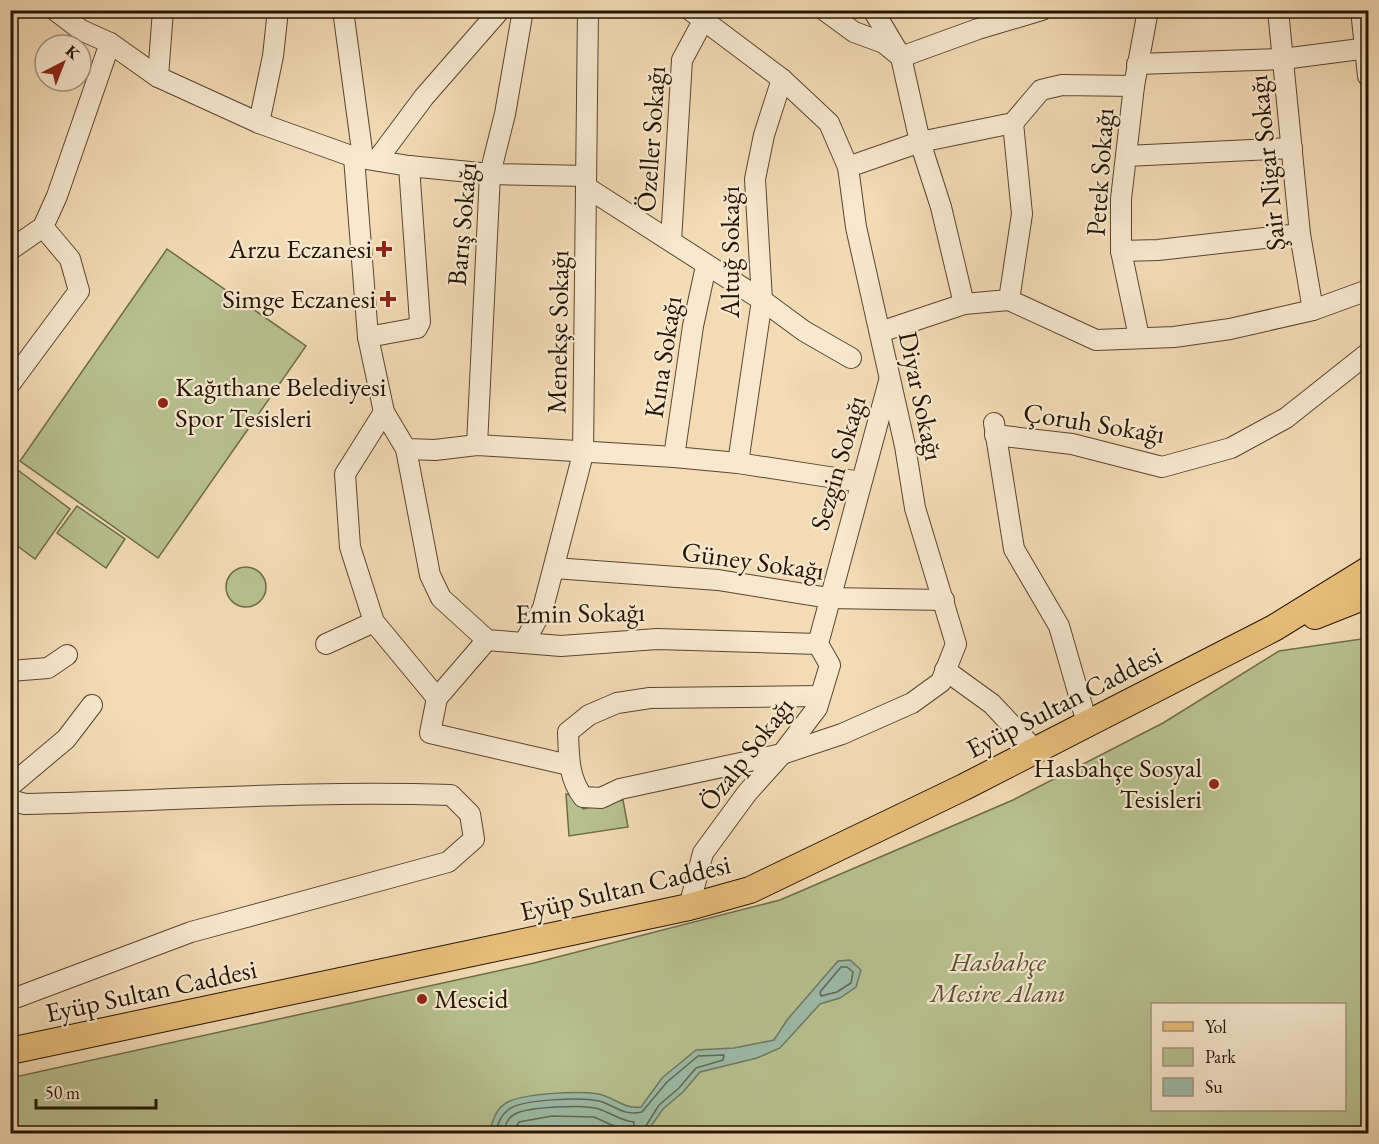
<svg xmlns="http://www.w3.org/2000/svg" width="1379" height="1144" viewBox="0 0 1379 1144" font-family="'EB Garamond',serif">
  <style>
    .park { fill: #b8c190; stroke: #6e6a4a; stroke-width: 1.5; fill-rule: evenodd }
    .water { fill: #9cbca8; stroke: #6c7967; stroke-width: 1.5 }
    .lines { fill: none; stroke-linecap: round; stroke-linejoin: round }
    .shore { stroke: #606856; stroke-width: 1.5 }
    .minor-casing { stroke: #574631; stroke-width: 22 }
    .major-casing { stroke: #231405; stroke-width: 28 }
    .minor { stroke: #f7e8cf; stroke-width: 20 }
    .major { stroke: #e9be7a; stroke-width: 26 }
    .poi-dot { fill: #8f2418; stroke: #f7e8cf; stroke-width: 2 }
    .labels { text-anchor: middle; stroke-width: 4.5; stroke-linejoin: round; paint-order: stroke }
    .street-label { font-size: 27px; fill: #231405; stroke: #f7e8cf }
    .poi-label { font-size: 27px; fill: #231405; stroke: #f7e8cf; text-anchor: end }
    .park-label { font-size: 27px; font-style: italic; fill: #575136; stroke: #f7e8cf }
  </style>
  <rect width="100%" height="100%" fill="#f2dbb5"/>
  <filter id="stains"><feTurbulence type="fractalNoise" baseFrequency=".00333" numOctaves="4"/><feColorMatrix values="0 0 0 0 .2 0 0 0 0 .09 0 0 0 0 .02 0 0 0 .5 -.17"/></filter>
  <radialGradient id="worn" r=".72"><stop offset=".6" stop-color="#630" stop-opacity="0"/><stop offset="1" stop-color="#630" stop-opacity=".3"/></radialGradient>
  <g class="park">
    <polygon points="167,249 306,346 158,558 20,461"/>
    <polygon points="11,465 70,509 35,559 11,541"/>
    <polygon points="77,506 125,539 106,568 57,533"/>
    <circle cx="246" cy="587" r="20"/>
    <path d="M1368,638V1125L1334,1134H11L10,1078L534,963L780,900L1013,800L1163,723L1279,651ZM1152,1004H1344V1110H1152Z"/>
    <polygon points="566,794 572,795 583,809 623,800 628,827 569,836"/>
  </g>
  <path class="water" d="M850,960L861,970L856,987L840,998L820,1004L780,1048L757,1058L700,1072L683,1092L663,1109L646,1133H488C494,1122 494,1110 506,1103C522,1093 579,1091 598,1094C614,1097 623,1109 641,1107L662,1078L696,1050L734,1048L774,1040L787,1020L838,961Z"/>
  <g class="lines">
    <g class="shore">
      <polygon points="841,967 847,967 853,972 851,983 837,992 821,996 820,992"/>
      <path d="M495,1134C498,1124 500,1116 508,1110C520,1099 583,1097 599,1101C617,1106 622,1116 642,1112L667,1082L698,1056L724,1055L723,1060L696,1068L679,1088L659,1105L641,1134"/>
      <path d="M503,1134C505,1126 507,1118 515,1114C527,1107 585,1104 599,1109C611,1113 621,1121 634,1122L633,1134"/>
      <polyline points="512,1134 519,1122 552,1116 594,1117 623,1130 624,1134"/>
    </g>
    <defs>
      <g id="minor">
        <polyline points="55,10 81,30 110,43 158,77 259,123 354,157 409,166 490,174 586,176"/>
        <polyline points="343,10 363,158"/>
        <path d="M690,10L782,79L829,123L848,167L856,227L905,446L915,508L956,644L941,682L912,703L842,734L782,754L620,789L601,798L583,797C568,777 569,756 568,732L589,715L617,703L650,698L820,696"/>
        <polyline points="824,10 854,32 884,43 901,57 978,29 1042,10"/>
        <polyline points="873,10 901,57 920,142 941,207 964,304"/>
        <polyline points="1278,10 1300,234 1313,310"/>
        <polyline points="1361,10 1368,76"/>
        <polyline points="1137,64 1283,59 1368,48"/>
        <polyline points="158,77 163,10"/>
        <polyline points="259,123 273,56 278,10"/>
        <polyline points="1013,123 1041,90 1062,85 1134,86"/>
        <polyline points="1126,156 1292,148"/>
        <polyline points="354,157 368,337 384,412 406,449 435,450 477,445 674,457 738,463 861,482"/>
        <polyline points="377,160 424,97 500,10"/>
        <polyline points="848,167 920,142 1013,123"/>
        <polyline points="586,187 762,300 804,331 851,358"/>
        <polyline points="671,241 682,60 709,10"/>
        <polyline points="10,250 43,227 57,196 110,43"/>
        <polyline points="1121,251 1158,250 1300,234"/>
        <polyline points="1009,300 1096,340 1174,337 1230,329 1313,310 1368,290"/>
        <polyline points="1009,300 1022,214 1013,123"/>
        <polyline points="880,332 964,304 1009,300"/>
        <polyline points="368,337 417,328 420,322 409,166"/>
        <polyline points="1139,337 1121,251 1121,199 1134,86 1148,10"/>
        <polyline points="10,384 79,291 70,259 43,227"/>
        <polyline points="384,412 345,474 350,547 374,622 437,698 430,733 569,765"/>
        <polyline points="994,423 1014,549 1059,626 1087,723"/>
        <polyline points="995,435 1072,444 1162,467 1231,448 1286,418 1368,353"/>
        <polyline points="477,445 490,174 505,114 523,10"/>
        <polyline points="406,449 430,575 441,598 487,640 561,646 657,639 818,644"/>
        <polyline points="674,457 693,326 706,266"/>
        <polyline points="738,463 762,300 755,179 764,135 782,79"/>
        <polyline points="554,568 718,580 829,598 944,600"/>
        <polyline points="524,643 543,608 583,454 588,10"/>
        <polyline points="326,644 374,622"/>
        <polyline points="945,670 992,704 1035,750"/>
        <polyline points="10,671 48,668 67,655"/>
        <polyline points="437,698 487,640"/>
        <polyline points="10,786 66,739 92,705"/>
        <path d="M10,800L25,804C167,801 309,790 451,795L470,814L474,839L448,862L191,932L10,1000"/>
        <polyline points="689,907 703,853 747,793 782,754 817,708 830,665 818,644 889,381"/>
      </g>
      <g id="major">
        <polyline points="1315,616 1368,595"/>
        <polyline points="10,1051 689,907 750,890 964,787 1274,628 1368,570"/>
      </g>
    </defs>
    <use href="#minor" class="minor-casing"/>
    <use href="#major" class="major-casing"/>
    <use href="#minor" class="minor"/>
    <use href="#major" class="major"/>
  </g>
  <g class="poi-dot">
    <path d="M381 240h6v6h6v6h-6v6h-6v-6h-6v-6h6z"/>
    <path d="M385 290h6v6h6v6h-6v6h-6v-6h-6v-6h6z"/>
    <circle cx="163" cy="403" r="6"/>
    <circle cx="1214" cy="784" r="6"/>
    <circle cx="422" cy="999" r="6"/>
  </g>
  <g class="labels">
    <g class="street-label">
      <text transform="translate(651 139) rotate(-86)" y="9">Özeller Sokağı</text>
      <text transform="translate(1267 163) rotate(-96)" y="9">Şair Nigar Sokağı</text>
      <text transform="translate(1100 172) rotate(-86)" y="9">Petek Sokağı</text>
      <text transform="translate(462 224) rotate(-85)" y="9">Barış Sokağı</text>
      <text transform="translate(730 252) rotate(-90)" y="9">Altuğ Sokağı</text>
      <text transform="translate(558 332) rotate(-89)" y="9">Menekşe Sokağı</text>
      <text transform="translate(663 357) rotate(-81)" y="9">Kına Sokağı</text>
      <text transform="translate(921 396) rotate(78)" y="9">Diyar Sokağı</text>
      <text transform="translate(1094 423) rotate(9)" y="9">Çoruh Sokağı</text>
      <text transform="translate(838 463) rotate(-74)" y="9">Sezgin Sokağı</text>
      <text transform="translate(753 561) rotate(8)" y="9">Güney Sokağı</text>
      <text transform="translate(580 613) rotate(-1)" y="9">Emin Sokağı</text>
      <text transform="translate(1064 702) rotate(-27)" y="9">Eyüp Sultan Caddesi</text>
      <text transform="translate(746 754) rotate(-52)" y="9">Özalp Sokağı</text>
      <text transform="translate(625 888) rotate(-13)" y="9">Eyüp Sultan Caddesi</text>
      <text transform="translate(151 991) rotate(-12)" y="9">Eyüp Sultan Caddesi</text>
    </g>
    <g class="poi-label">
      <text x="372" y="258">Arzu Eczanesi</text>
      <text x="376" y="308">Simge Eczanesi</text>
      <text x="175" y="396" text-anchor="start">Kağıthane Belediyesi<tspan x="175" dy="31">Spor Tesisleri</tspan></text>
      <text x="1202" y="777">Hasbahçe Sosyal<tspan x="1202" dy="31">Tesisleri</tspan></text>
      <text x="434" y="1008" text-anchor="start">Mescid</text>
    </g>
    <g class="park-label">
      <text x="998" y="971">Hasbahçe<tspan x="998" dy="31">Mesire Alanı</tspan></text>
    </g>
  </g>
  <rect width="1379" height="1144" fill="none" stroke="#f2dbb5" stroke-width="36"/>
  <rect x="12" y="12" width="1355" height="1120" fill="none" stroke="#231405" stroke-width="3"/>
  <rect x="18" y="18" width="1343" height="1108" fill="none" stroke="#231405" stroke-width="1.5"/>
  <rect x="1151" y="1003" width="195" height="108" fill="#f7e8cf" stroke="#a2937e" stroke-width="1.5"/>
  <rect x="1163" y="1022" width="30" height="9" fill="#e9be7a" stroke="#a2937e" stroke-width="1.5"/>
  <text x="1205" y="1033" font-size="18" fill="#231405">Yol</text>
  <rect x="1163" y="1048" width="30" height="18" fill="#b8c190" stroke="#a2937e" stroke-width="1.5"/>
  <text x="1205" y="1063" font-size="18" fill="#231405">Park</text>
  <rect x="1163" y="1078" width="30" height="18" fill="#9cbca8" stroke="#a2937e" stroke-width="1.5"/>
  <text x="1205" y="1093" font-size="18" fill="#231405">Su</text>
  <g transform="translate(63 63) rotate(42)"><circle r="28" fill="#f7e8cf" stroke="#a2937e" stroke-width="1.5"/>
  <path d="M0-4.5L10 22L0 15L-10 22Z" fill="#8f2418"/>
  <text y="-9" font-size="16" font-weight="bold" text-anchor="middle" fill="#231405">K</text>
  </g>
  <path d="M36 1099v9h120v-9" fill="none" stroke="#231405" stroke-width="3"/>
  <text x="45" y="1099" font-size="18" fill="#231405" stroke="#f7e8cf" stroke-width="4.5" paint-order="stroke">50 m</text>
  <rect width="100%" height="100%" filter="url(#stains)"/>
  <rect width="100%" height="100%" fill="url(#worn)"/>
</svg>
